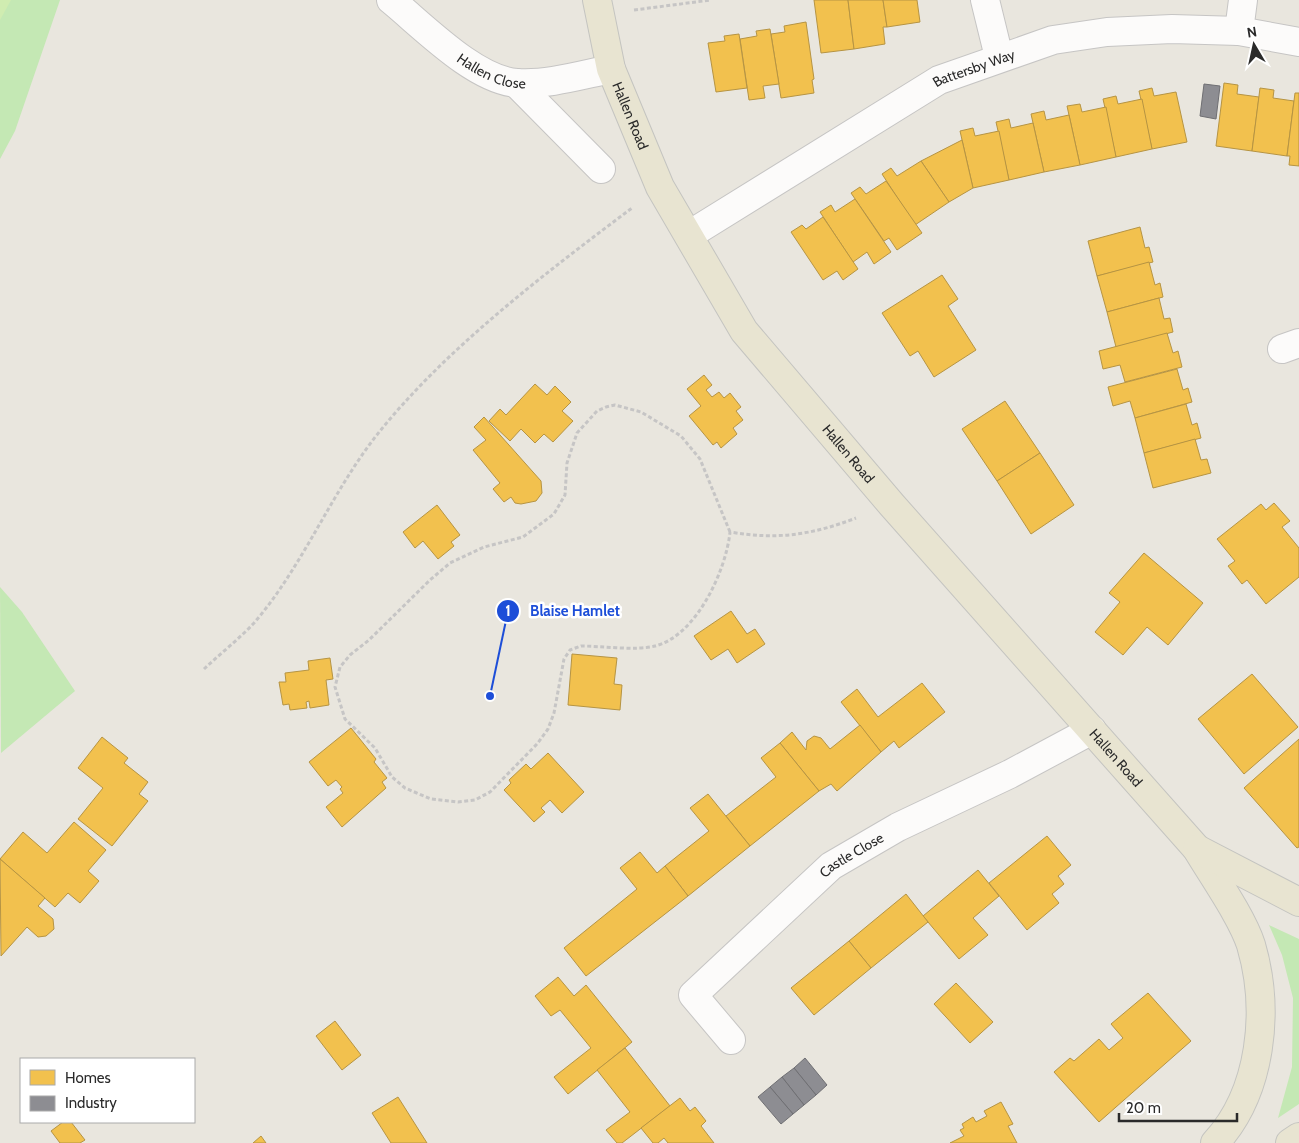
<svg xmlns="http://www.w3.org/2000/svg" width="1299" height="1143" viewBox="0 0 1299 1143" font-family="Cabin,sans-serif">
  <style>
    .green { fill: #c4e8b4 }
    .pitch { fill: #d0ecb1 }
    .homes { fill: #f2c14e; stroke: #b69443 }
    .industry { fill: #8d8d92; stroke: #6f6f73 }
    .lines { fill: none; stroke-linecap: round; stroke-linejoin: round }
    .minor-casing { stroke: #c6c5c4; stroke-width: 30 }
    .major-casing { stroke: #c4c4c0; stroke-width: 30 }
    .path { stroke: #c6c5c5; stroke-width: 3; stroke-dasharray: 4 2.5; stroke-linecap: butt }
    .minor { stroke: #fcfbfa; stroke-width: 28 }
    .major { stroke: #e8e4d1; stroke-width: 28 }
    .labels { text-anchor: middle; stroke-width: 5; stroke-linejoin: round; paint-order: stroke }
    .street-label { font-size: 14px; fill: #2a2a2a; stroke: #fff }
    .leader { fill: none; stroke: #1d4ed8; stroke-width: 2 }
    .callout-dot { fill: #1d4ed8; stroke: #fff; stroke-width: 2 }
    .mark-label { font-size: 15px; text-anchor: middle; font-weight: bold; fill: #fff }
    .callout-label { font-size: 15px; text-anchor: middle; font-weight: bold; fill: #1d4ed8; stroke: #fff; stroke-width: 5; stroke-linejoin: round; paint-order: stroke }
  </style>
  <rect width="100%" height="100%" fill="#e9e6de"/>
  <g class="green">
    <polygon points="0,0 60,0 15,131 0,159"/>
    <polygon points="0,587 22,612 75,691 1,753"/>
    <polygon points="1269,925 1299,939 1299,1104 1278,1118 1292,1067 1293,998 1282,955"/>
  </g>
  <polygon class="pitch" points="0,0 11,0 0,20"/>
  <g class="homes">
    <polygon points="814,0 848,0 854,49 821,53"/>
    <polygon points="848,0 883,0 887,27 883,27 885,44 854,49"/>
    <polygon points="883,0 917,0 920,22 887,27"/>
    <polygon points="806,22 814,79 812,80 814,93 781,98 771,34 785,32 784,26"/>
    <polygon points="770,29 779,84 763,86 765,98 749,100 740,39 757,36 756,31"/>
    <polygon points="739,34 747,88 716,92 708,43 725,41 724,36"/>
    <polygon points="1224,83 1238,85 1237,94 1259,97 1252,151 1216,146"/>
    <polygon points="1152,88 1154,96 1176,92 1187,142 1152,149 1139,91"/>
    <polygon points="1260,88 1274,90 1273,98 1294,101 1287,156 1252,151"/>
    <polygon points="1295,93 1299,93 1299,166 1289,165 1290,156 1287,156"/>
    <polygon points="1116,96 1118,104 1142,99 1152,149 1116,157 1103,99"/>
    <polygon points="1080,104 1082,112 1106,107 1116,157 1080,165 1067,106"/>
    <polygon points="1044,111 1046,120 1069,115 1080,165 1044,172 1031,114"/>
    <polygon points="1009,119 1011,128 1033,123 1044,172 1009,180 996,122"/>
    <polygon points="973,128 975,136 999,131 1009,180 973,188 960,131"/>
    <polygon points="962,140 973,188 949,202 921,161"/>
    <polygon points="921,161 949,202 915,225 882,174 891,168 897,176"/>
    <polygon points="886,181 922,233 897,250 889,238 884,241 851,193 860,187 866,194"/>
    <polygon points="855,199 891,252 874,264 867,252 853,262 820,212 831,205 835,212"/>
    <polygon points="823,217 858,269 843,280 837,271 823,280 791,232 802,225 806,229"/>
    <polygon points="1140,227 1145,248 1149,247 1153,262 1097,276 1088,241"/>
    <polygon points="1149,262 1155,285 1160,283 1163,297 1107,312 1097,276"/>
    <polygon points="942,275 958,299 948,306 976,350 934,377 918,351 910,356 882,313"/>
    <polygon points="1159,298 1164,319 1170,318 1173,332 1116,347 1107,312"/>
    <polygon points="1167,333 1173,353 1178,351 1182,367 1125,382 1120,365 1103,369 1099,351"/>
    <polygon points="1177,369 1183,390 1188,388 1192,402 1135,418 1130,401 1113,406 1108,387"/>
    <polygon points="704,375 712,385 706,390 712,397 719,392 724,398 730,393 741,407 736,411 743,420 733,428 737,434 721,448 717,442 713,445 689,416 701,406 687,389"/>
    <polygon points="535,384 547,395 555,386 571,402 562,411 573,421 553,442 544,434 535,443 521,429 510,441 489,421 500,409 506,415"/>
    <polygon points="1005,401 1040,453 997,481 962,429"/>
    <polygon points="1186,404 1192,425 1197,423 1201,438 1144,453 1135,418"/>
    <polygon points="484,417 541,481 542,493 536,501 521,504 515,503 511,497 504,502 493,489 500,483 473,450 486,440 474,427"/>
    <polygon points="1195,439 1201,460 1207,459 1211,473 1153,488 1144,453"/>
    <polygon points="1040,453 1074,505 1031,534 997,481"/>
    <polygon points="1274,503 1290,521 1282,527 1299,548 1299,577 1266,604 1247,580 1242,584 1228,566 1235,561 1217,539 1261,504 1266,510"/>
    <polygon points="437,505 460,535 451,542 454,546 438,559 423,541 415,548 403,532"/>
    <polygon points="1144,553 1203,603 1168,645 1147,627 1123,655 1095,632 1120,602 1109,593"/>
    <polygon points="731,611 747,634 755,629 765,644 737,663 728,649 711,660 694,636"/>
    <polygon points="572,654 617,658 614,684 622,685 620,710 568,705"/>
    <polygon points="330,658 333,679 326,680 329,705 310,708 309,701 306,702 307,708 290,710 289,704 283,705 279,682 286,682 285,673 309,670 308,661"/>
    <polygon points="1252,674 1298,727 1244,774 1198,719"/>
    <polygon points="922,683 945,712 899,748 894,741 881,752 841,702 857,689 878,717"/>
    <polygon points="860,725 881,752 837,791 831,784 819,791 780,743 792,732 806,750 807,741 814,736 821,738 830,749"/>
    <polygon points="351,728 376,759 374,762 387,778 382,782 386,788 342,827 326,807 343,793 340,789 342,787 336,780 328,786 309,762"/>
    <polygon points="102,737 128,758 124,763 148,782 139,794 148,801 112,846 78,819 103,788 78,768"/>
    <polygon points="1299,739 1299,847 1297,848 1244,788"/>
    <polygon points="780,743 819,791 750,846 726,816 776,777 761,758"/>
    <polygon points="548,753 584,792 562,813 550,800 541,808 545,812 534,822 504,790 511,783 509,780 526,764 531,769"/>
    <polygon points="708,794 750,846 688,896 665,866 709,831 690,808"/>
    <polygon points="74,822 106,850 88,871 99,881 80,903 68,893 55,907 0,859 23,832 47,853"/>
    <polygon points="1047,836 1071,865 1058,876 1064,884 1052,894 1059,903 1027,930 989,883"/>
    <polygon points="640,852 657,873 665,866 688,896 586,976 564,948 637,889 620,868"/>
    <polygon points="0,859 45,898 38,906 53,919 54,929 46,936 38,937 27,927 1,956"/>
    <polygon points="978,870 999,896 973,918 988,935 959,959 923,916"/>
    <polygon points="906,894 928,922 871,968 849,941"/>
    <polygon points="849,941 871,968 814,1015 791,988"/>
    <polygon points="558,977 574,996 586,985 632,1042 568,1094 554,1077 591,1048 560,1010 551,1016 535,996"/>
    <polygon points="956,983 993,1022 970,1043 934,1004"/>
    <polygon points="1148,993 1191,1041 1099,1122 1054,1072 1070,1058 1074,1061 1099,1039 1109,1050 1123,1038 1111,1024"/>
    <polygon points="335,1021 361,1055 342,1070 316,1036"/>
    <polygon points="625,1048 670,1106 622,1143 617,1143 606,1130 630,1112 597,1070"/>
    <polygon points="398,1097 427,1143 391,1143 372,1113"/>
    <polygon points="680,1098 690,1111 695,1107 706,1121 701,1126 714,1143 668,1143 664,1138 658,1143 653,1143 641,1128"/>
    <polygon points="1001,1102 1013,1124 1008,1126 1017,1143 950,1143 964,1136 960,1130 964,1128 962,1124 973,1117 976,1122 987,1116 984,1111"/>
    <polygon points="63,1122 71,1122 85,1140 80,1143 60,1143 51,1131"/>
    <polygon points="261,1136 266,1143 253,1143"/>
  </g>
  <g class="industry">
    <polygon points="1204,84 1220,86 1216,119 1200,116"/>
    <polygon points="805,1058 827,1085 816,1095 794,1068"/>
    <polygon points="794,1068 816,1095 804,1105 782,1077"/>
    <polygon points="782,1077 804,1105 793,1114 770,1087"/>
    <polygon points="770,1087 793,1114 781,1124 758,1097"/>
  </g>
  <g class="lines">
    <defs>
      <g id="minor">
        <path id="s1" d="M391,0C424,27 475,80 517,83C548,85 581,75 611,69"/>
        <polyline points="985,0 999,57"/>
        <polyline points="1239,31 1243,0"/>
        <polyline points="516,83 601,169"/>
        <path id="s2" d="M689,235L939,80L1053,40L1107,32L1172,29L1239,31L1299,42"/>
        <polyline points="1282,349 1299,343"/>
        <path id="s3" d="M731,1040L693,995L831,866L898,827L1010,774L1092,730"/>
      </g>
      <g id="major">
        <path id="s4" d="M597,0L611,69L660,187L744,331L892,505L1197,849C1213,876 1242,917 1251,945C1270,1010 1262,1092 1215,1143"/>
        <polyline points="1197,849 1299,902"/>
        <polyline points="1290,1143 1299,1137"/>
      </g>
    </defs>
    <use href="#minor" class="minor-casing"/>
    <use href="#major" class="major-casing"/>
    <g class="path">
      <polyline points="634,10 711,0"/>
      <path d="M730,532L700,459L681,436L641,412L615,405L606,407L597,411L577,433L567,463L565,495L554,514L523,537L484,547L450,563L430,580L369,640L350,655L340,667L335,687L345,719L375,748L392,777L405,788L431,799L458,802L475,800L490,792L537,744L548,729L554,713L564,659L570,650L581,646C601,646 637,651 655,646C696,636 726,571 730,532C777,540 812,535 856,518"/>
      <path d="M204,669C220,654 239,639 254,623C303,566 330,495 376,436C444,350 544,274 632,208"/>
    </g>
    <use href="#minor" class="minor"/>
    <use href="#major" class="major"/>
  </g>
  <g class="labels">
    <g class="street-label">
      <text dy="5" stroke="none"><textPath href="#s1" startOffset="125">Hallen Close</textPath></text>
      <text dy="5" stroke="none"><textPath href="#s2" startOffset="331">Battersby Way</textPath></text>
      <text dy="5" stroke="none"><textPath href="#s4" startOffset="121">Hallen Road</textPath></text>
      <text dy="5" stroke="none"><textPath href="#s4" startOffset="526">Hallen Road</textPath></text>
      <text dy="5" stroke="none"><textPath href="#s4" startOffset="931">Hallen Road</textPath></text>
      <text dy="5" stroke="none"><textPath href="#s3" startOffset="271">Castle Close</textPath></text>
    </g>
  </g>
  <path class="leader" d="M490 696L508 611"/>
  <g class="callout-dot">
    <circle cx="490" cy="696" r="5"/>
    <circle cx="508" cy="611" r="12"/>
  </g>
  <g class="mark-label">
    <text x="508" y="616">1</text>
  </g>
  <g class="callout-label">
    <text x="575" y="616">Blaise Hamlet</text>
  </g>
  <rect x="20" y="1058" width="175" height="65" fill="#ffffff" stroke="#aaaaaa"/>
  <rect x="30" y="1070" width="25" height="15" fill="#f2c14e" stroke="#aaaaaa"/>
  <text x="65" y="1083" font-size="15" fill="#2a2a2a">Homes</text>
  <rect x="30" y="1096" width="25" height="15" fill="#8d8d92" stroke="#aaaaaa"/>
  <text x="65" y="1108" font-size="15" fill="#2a2a2a">Industry</text>
  <g transform="translate(1254 45) rotate(351)" stroke="#ffffff" stroke-width="4" paint-order="stroke">
  <path d="M0-4L9 19L0 12L-9 19Z" fill="#2a2a2a"/>
  <text y="-8" font-size="14" font-weight="bold" text-anchor="middle" fill="#2a2a2a">N</text>
  </g>
  <path d="M1119 1113v8h118v-8" fill="none" stroke="#2a2a2a" stroke-width="2.5"/>
  <text x="1126" y="1113" font-size="15" fill="#2a2a2a" stroke="#ffffff" stroke-width="4" paint-order="stroke">20 m</text>
</svg>
